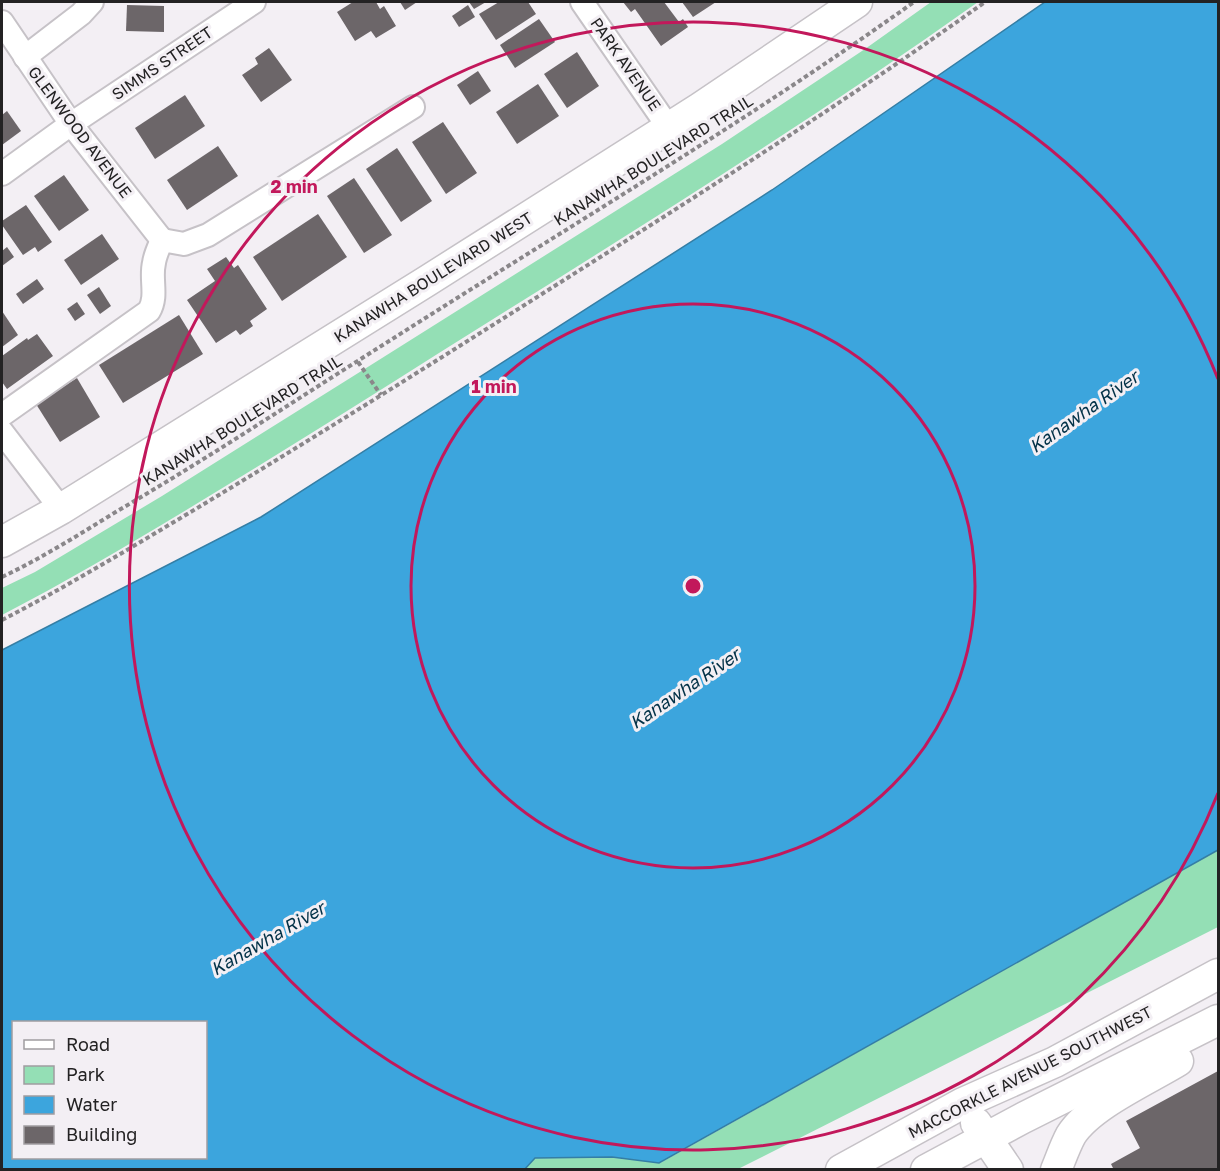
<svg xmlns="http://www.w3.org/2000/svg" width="1220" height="1171" viewBox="0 0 1220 1171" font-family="'Golos Text',sans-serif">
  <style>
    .green { fill: #94dfb5 }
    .water { fill: #3ca5dd; stroke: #347ea5; stroke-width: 1.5; fill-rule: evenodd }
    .building { fill: #6c6669 }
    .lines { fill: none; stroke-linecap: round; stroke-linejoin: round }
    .minor-casing { stroke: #c6c2c7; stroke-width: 26 }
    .major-casing { stroke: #c6c2c7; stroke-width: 33 }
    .path { stroke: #8a878a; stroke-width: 4; stroke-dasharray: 4.5 3; stroke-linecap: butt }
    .minor { stroke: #fff; stroke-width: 22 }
    .major { stroke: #fff; stroke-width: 30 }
    .ring { fill: none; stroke: #c2185b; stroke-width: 3 }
    .labels { text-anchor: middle; stroke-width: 6; stroke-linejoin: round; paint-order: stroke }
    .street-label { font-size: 16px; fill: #232223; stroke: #f3eff4 }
    .water-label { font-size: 18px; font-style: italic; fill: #023147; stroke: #f3eff4 }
    .centre { fill: #c2185b; stroke: #f3eff4; stroke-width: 3 }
    .ring-label { font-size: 18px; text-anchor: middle; font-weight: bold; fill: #c2185b; stroke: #f3eff4; stroke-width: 6; stroke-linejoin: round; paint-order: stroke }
  </style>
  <rect width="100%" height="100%" fill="#f3eff4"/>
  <g class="green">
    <path d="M931,2H978C804,126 621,239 439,353C354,407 269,460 183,512C123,548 64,583 2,615V588L35,572L162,496L363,370L722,144L865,49Z"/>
    <polygon points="1218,850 1218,927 738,1169 524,1170 535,1158 612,1157 660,1163"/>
  </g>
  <path class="water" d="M1045,2H1218V850L659,1163L612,1157L535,1158L524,1170L2,1169V650L261,517L772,190ZM14,1022H206V1158H14Z"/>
  <g class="building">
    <polygon points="353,2 376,2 380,9 384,6 396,26 376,38 371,31 355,41 337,12"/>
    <polygon points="400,2 417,2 405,10"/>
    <polygon points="469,2 486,2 474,9"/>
    <polygon points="499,2 528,2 536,14 496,40 479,14"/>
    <polygon points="623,2 664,2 679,22 683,19 688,27 661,46 635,9 631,12"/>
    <polygon points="682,2 716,2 693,17"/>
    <polygon points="127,5 164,6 164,32 126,31"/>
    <polygon points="468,5 475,17 459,27 452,16"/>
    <polygon points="539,19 555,42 515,68 500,45"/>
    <polygon points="269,48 292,80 261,102 242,75 258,64 255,58"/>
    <polygon points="577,52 599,86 567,108 544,74"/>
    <polygon points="478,71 491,91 470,105 457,85"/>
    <polygon points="538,84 559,116 517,144 496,112"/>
    <polygon points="185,95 205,126 155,159 135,128"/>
    <polygon points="7,111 21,131 2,145 2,115"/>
    <polygon points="443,122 477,173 446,194 412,142"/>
    <polygon points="218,146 238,176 187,210 167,180"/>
    <polygon points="397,148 432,201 401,222 366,169"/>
    <polygon points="64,175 89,210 59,231 34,196"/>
    <polygon points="354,178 392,235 364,253 327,196"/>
    <polygon points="26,205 52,242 38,252 35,247 23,255 2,225 2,221"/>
    <polygon points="318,214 347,257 282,301 253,257"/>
    <polygon points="102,234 119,259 81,285 64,260"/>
    <polygon points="7,247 14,257 2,266 2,251"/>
    <polygon points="226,257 234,268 238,265 267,309 250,321 253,326 240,335 236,330 216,343 187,300 215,281 207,269"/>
    <polygon points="37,279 44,289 23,304 16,294"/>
    <polygon points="99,287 111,306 100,314 87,295"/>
    <polygon points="77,302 85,314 75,321 67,309"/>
    <polygon points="2,311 18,335 2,347"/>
    <polygon points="179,315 203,354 123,403 99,365"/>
    <polygon points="37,334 53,356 7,389 2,382 2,356 27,338 28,340"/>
    <polygon points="77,378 100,417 60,442 36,404"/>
    <polygon points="1218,1071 1218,1170 1114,1170 1111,1164 1140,1148 1126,1121"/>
  </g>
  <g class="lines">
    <defs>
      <g id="minor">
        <polyline points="582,2 669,128"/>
        <polyline points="2,22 71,124 162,240"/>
        <polyline points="25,57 81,14 92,2"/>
        <polyline points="2,174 71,124 254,2"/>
        <path d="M2,415L149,311C158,296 150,279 154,263C155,255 159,247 162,240L184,244L208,235L413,107"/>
        <polyline points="2,432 61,509"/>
      </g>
      <g id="major">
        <polyline points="2,542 61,509 427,281 700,108 857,2"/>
        <polyline points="976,1123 1008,1170"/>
        <polyline points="841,1170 963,1103 1055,1062 1218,974"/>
        <polyline points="926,1170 1023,1118 1218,1020"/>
        <path d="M1056,1170C1061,1158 1065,1146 1071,1135C1090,1105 1147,1080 1178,1061"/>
      </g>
    </defs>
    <use href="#minor" class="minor-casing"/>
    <use href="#major" class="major-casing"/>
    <g class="path">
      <polyline points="358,362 381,395"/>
      <path d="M2,577C42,558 80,534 119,510C210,457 297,399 386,343C563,230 743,124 914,2"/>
      <path d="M2,620C66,587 127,550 189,513C279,459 369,403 458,347C635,235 814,124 985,2"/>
    </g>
    <use href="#minor" class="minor"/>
    <use href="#major" class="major"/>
  </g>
  <g class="ring">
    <circle cx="693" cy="586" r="282"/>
    <path d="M1218 793A564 564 0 1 1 1218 379"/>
  </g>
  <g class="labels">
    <g class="street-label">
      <text transform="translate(162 63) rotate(-34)" y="6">SIMMS STREET</text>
      <text transform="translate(626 64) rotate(55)" y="6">PARK AVENUE</text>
      <text transform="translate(80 132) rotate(53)" y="6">GLENWOOD AVENUE</text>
      <text transform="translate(653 160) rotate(-32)" y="6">KANAWHA BOULEVARD TRAIL</text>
      <text transform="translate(433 277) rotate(-32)" y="6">KANAWHA BOULEVARD WEST</text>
      <text transform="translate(242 420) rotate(-32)" y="6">KANAWHA BOULEVARD TRAIL</text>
      <text transform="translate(1030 1072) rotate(-27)" y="6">MACCORKLE AVENUE SOUTHWEST</text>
    </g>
    <g class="water-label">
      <text transform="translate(1084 412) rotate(-35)" y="6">Kanawha River</text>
      <text transform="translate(685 689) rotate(-34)" y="6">Kanawha River</text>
      <text transform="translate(268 939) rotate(-30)" y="6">Kanawha River</text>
    </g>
  </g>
  <circle cx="693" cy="586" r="9" class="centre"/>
  <g class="ring-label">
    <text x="294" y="193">2 min</text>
    <text x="494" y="393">1 min</text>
  </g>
  <rect width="1220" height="1171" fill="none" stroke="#232223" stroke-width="6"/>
  <rect x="12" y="1021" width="195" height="138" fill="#f3eff4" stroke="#a09da0" stroke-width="1.5"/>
  <rect x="24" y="1040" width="30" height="9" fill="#ffffff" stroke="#a09da0" stroke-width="1.5"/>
  <text x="66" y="1051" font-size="18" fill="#232223">Road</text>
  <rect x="24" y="1066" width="30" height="18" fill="#94dfb5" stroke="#a09da0" stroke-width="1.5"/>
  <text x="66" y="1081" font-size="18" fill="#232223">Park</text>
  <rect x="24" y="1096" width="30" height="18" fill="#3ca5dd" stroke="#a09da0" stroke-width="1.5"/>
  <text x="66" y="1111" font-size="18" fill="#232223">Water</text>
  <rect x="24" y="1126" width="30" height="18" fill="#6c6669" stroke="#a09da0" stroke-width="1.5"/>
  <text x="66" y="1141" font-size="18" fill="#232223">Building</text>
</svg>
